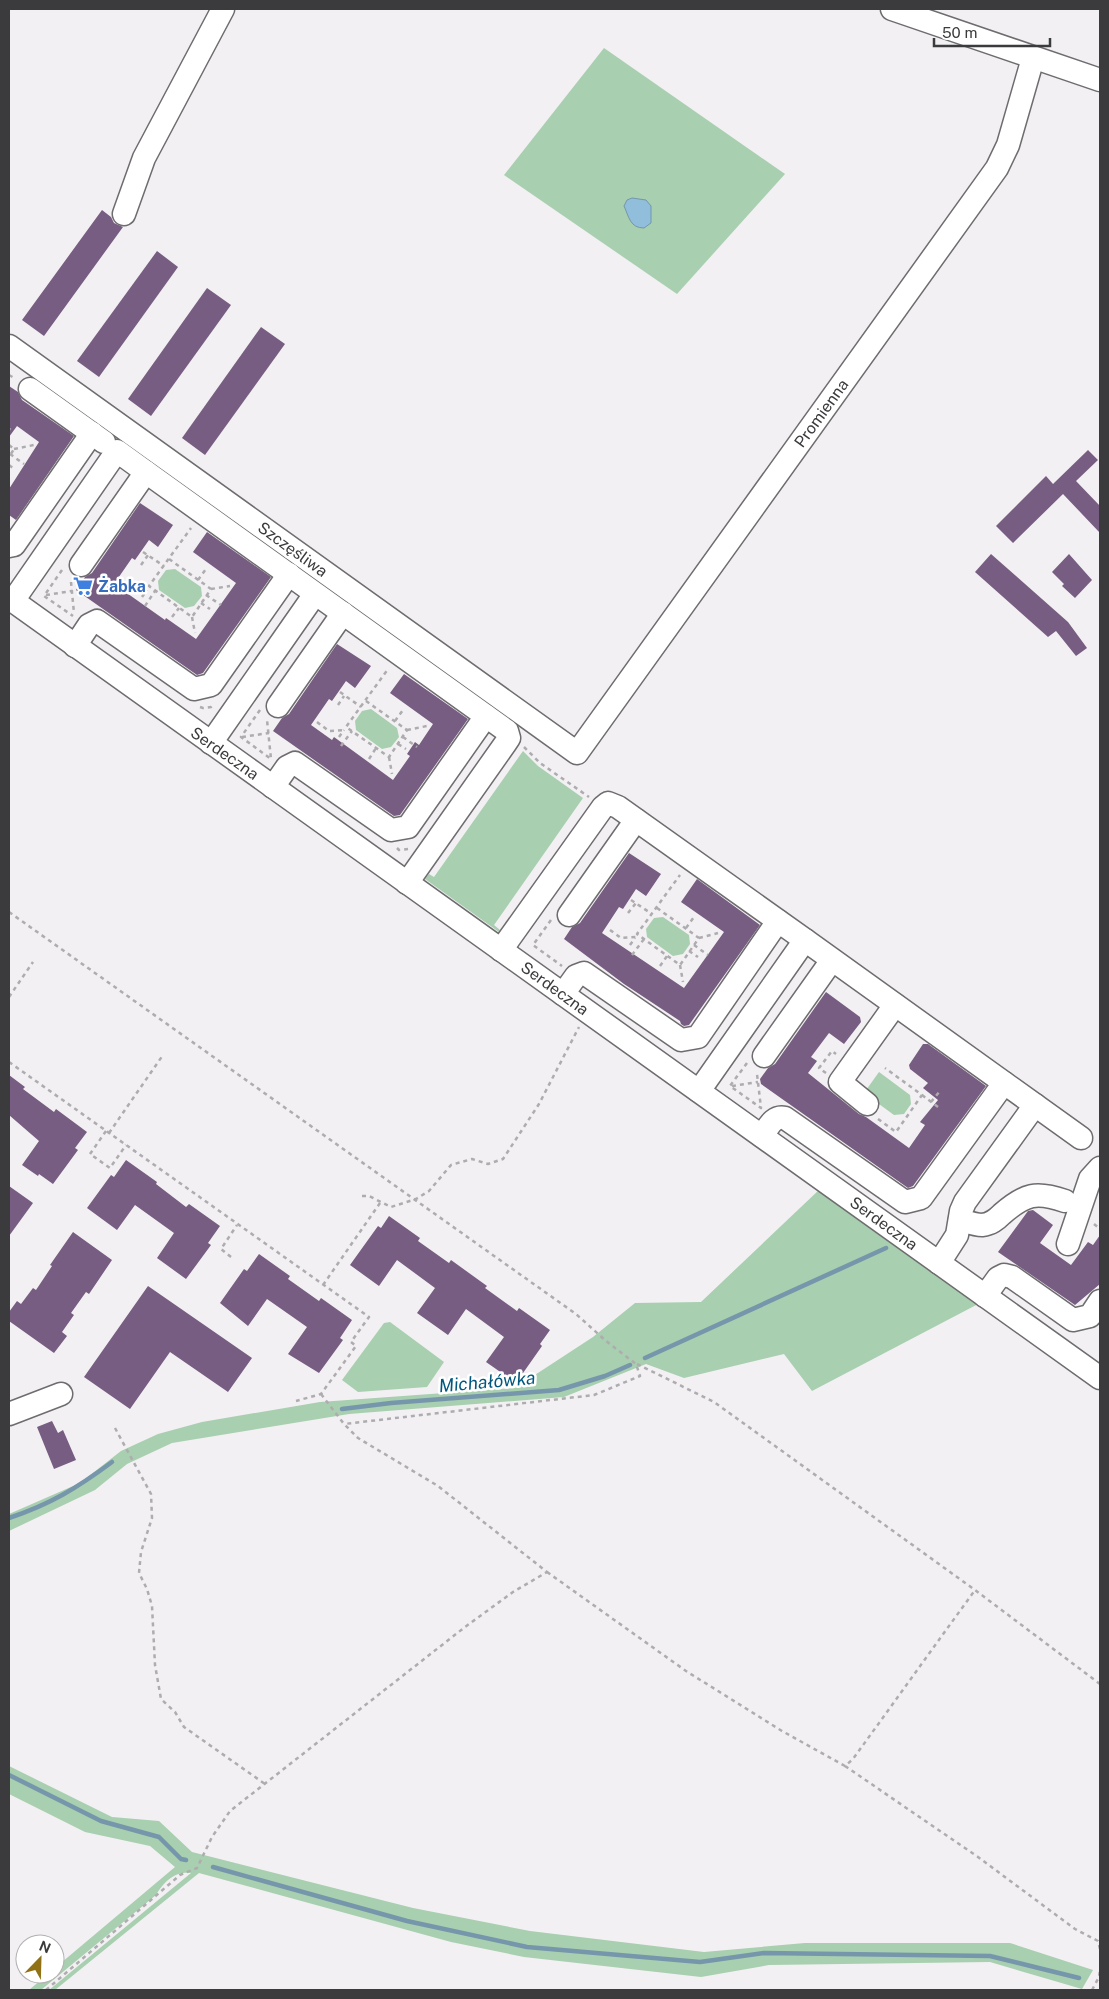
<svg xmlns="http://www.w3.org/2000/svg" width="1109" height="1999" viewBox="0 0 1109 1999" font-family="'Public Sans',sans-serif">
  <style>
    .green { fill: #a8cfaf }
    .water { fill: #90bedb; stroke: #7696ab }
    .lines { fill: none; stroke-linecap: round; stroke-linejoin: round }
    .stream { stroke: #7696ab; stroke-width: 4.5 }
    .building { fill: #775d81 }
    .minor-casing { stroke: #6e6c6f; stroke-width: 25 }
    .path { stroke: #aeacaf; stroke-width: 2.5; stroke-dasharray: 4 4; stroke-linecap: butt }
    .minor { stroke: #fff; stroke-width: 22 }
    .labels { text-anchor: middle; stroke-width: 5; stroke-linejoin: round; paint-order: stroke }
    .street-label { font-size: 16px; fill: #3b3a3c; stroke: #fff }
    .shop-label { font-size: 16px; font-weight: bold; fill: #366cbe; stroke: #fff; text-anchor: start }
    .water-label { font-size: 18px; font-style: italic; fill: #01577d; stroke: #fff }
  </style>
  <rect width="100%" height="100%" fill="#f2f0f3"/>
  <g class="green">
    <polygon points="604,48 785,174 677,294 504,175"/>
    <polygon points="175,569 201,587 202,596 194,606 185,608 159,590 158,581 166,570"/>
    <polygon points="371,709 397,728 399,737 391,747 382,749 356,730 355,721 362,711"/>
    <polygon points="523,751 538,766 583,798 494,925 500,930 499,932 425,879 429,874 434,877"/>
    <polygon points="663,917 689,935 690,944 683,954 673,956 647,937 646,929 654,918"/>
    <polygon points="879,1072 910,1095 911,1104 904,1114 894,1115 864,1093"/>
    <polygon points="820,1189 980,1303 812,1391 784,1354 684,1378 646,1364 564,1397 349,1414 172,1443 127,1464 95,1490 9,1531 9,1514 80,1483 121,1451 158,1434 202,1422 320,1402 515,1388 593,1337 635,1303 701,1302"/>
    <polygon points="390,1322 444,1362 427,1387 358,1392 342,1380 384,1323"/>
    <path d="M9,1766L112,1817L159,1821L192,1852L413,1908L530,1931L704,1952L805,1943H1010L1093,1970L1082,1989L990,1962L769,1965L701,1977L524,1957L451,1942L199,1873L55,1990H49L191,1873C174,1871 164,1882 156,1895L41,1990H29L48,1974H55V1968L175,1867L150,1846L85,1832L9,1794Z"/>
  </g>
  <path class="water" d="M632,198L646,200L651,206V223L644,228C630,228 629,217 624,206L627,200Z"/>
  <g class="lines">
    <g class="stream">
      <polyline points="645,1358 886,1248"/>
      <polyline points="342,1409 391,1403 559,1390 605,1376 630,1365"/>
      <path d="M9,1518C51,1504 77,1488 112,1462"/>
      <polyline points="9,1775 101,1821 159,1837 181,1859 186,1860"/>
      <polyline points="213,1867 407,1921 527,1947 700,1962 764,1953 990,1956 1079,1978"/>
    </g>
  </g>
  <g class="building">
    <polygon points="102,210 111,217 114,223 123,227 44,336 22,320"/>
    <polygon points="157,251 178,267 99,377 77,361"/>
    <polygon points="207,288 231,305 151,416 128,399"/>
    <polygon points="261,327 285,344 205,455 182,438"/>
    <polygon points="9,386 18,392 22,400 74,436 16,520 9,515 9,489 39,442 17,426 9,437"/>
    <polygon points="1088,450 1098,460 1076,481 1100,506 1100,533 1063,494 1013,543 996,526 1046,476 1053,484"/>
    <polygon points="140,503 173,525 158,547 149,540 135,560 132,558 114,584 165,620 166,618 196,639 236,583 193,552 207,532 271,577 203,673 197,675 76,590 85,577 92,573"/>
    <polygon points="991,554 1068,622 1087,648 1076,656 1056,631 1048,637 975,572"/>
    <polygon points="1069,554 1092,580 1075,598 1062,586 1064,584 1052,572"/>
    <polygon points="337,644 371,666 355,688 346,681 332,701 329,699 311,725 332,740 334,737 393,780 410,756 407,754 415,742 419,745 433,724 390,693 404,674 468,719 400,815 394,816 273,731 282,718 289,714"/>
    <polygon points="629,853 661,874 646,896 636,889 623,909 619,907 602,933 684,988 724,932 681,902 697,879 760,925 689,1025 684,1026 681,1024 680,1021 624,984 564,939 572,927 580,923"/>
    <polygon points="826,992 860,1017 861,1022 844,1044 829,1033 811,1057 817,1061 808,1073 859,1114 866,1117 909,1148 925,1125 920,1122 938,1100 923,1088 928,1083 910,1069 909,1065 923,1044 928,1044 986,1086 913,1186 908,1188 761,1084 760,1079 768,1068 775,1064"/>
    <polygon points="9,1075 25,1087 23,1089 54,1112 56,1109 87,1132 75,1148 78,1150 53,1184 39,1174 38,1176 22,1165 39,1141 9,1115"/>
    <polygon points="126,1160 157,1182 156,1184 186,1207 189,1204 220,1226 208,1243 211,1245 186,1279 157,1258 174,1233 135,1205 117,1230 87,1208 111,1175 114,1177"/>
    <polygon points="9,1186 33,1203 9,1236"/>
    <polygon points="1033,1210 1053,1225 1040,1243 1071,1265 1088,1242 1093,1245 1100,1235 1100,1284 1075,1305 998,1252 1028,1211"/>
    <polygon points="389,1216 420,1238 418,1241 449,1263 451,1260 487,1286 485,1288 517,1311 519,1308 550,1330 540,1344 542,1346 516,1383 486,1362 504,1337 466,1309 448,1335 417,1313 435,1288 397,1260 379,1286 350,1265 378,1226 381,1228"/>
    <polygon points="73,1232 112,1260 89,1294 86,1292 71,1313 74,1315 62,1332 67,1336 54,1353 9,1321 9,1312 17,1301 21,1304 33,1288 36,1290 52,1266 50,1265"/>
    <polygon points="259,1254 290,1276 288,1279 319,1301 321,1298 352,1320 340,1338 343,1340 319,1373 288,1354 307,1327 267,1299 248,1326 220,1303 244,1269 247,1271"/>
    <polygon points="148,1286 252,1358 228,1392 170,1352 130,1409 84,1377"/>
    <polygon points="52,1421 58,1433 63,1430 76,1460 54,1469 37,1427"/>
  </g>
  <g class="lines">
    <defs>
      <g id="minor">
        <polyline points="892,9 1100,80"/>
        <polyline points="124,214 144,158 223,9"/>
        <polyline points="9,346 577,753 997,168 1008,145 1033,58"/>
        <polyline points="30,389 104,442"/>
        <polyline points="9,546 14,545 92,433"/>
        <polyline points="81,565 146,472"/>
        <polyline points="9,598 1100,1378"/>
        <polyline points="13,601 117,451 146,472 507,731 509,738 505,744 407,883"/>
        <polyline points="75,646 89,625 97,621 194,689 211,685 289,574"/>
        <polyline points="278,706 343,613"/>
        <polyline points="211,743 315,594"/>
        <polyline points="273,787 287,767 295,763 391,830 408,827 486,716"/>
        <polyline points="569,915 636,820"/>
        <polyline points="501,950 603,807 608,803 618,807 805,940"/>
        <polyline points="563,994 576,976 584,973 681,1040 698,1037 778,921"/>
        <polyline points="764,1056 832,960"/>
        <polyline points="699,1091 805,940 1035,1105 965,1202 961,1211 957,1235 939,1263"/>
        <polyline points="867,1104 840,1082 895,1005"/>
        <polyline points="1035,1105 1081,1138"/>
        <path d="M762,1136C768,1128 773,1115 785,1118L905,1202L921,1198L1004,1083"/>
        <path d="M960,1220C967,1222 975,1225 982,1225C991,1224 996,1220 1002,1214C1025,1194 1036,1191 1065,1201"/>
        <polyline points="1068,1244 1090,1179 1100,1168"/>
        <polyline points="985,1296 998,1278 1004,1275 1012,1277 1073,1320 1090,1316 1100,1301"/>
        <polyline points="9,1414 61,1394"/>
      </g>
    </defs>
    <use href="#minor" class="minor-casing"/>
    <g class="path">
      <polyline points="9,375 16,379"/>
      <polyline points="9,430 10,428"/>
      <polyline points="9,445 14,449 9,457"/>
      <polyline points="14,449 34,445"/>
      <polyline points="10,454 24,464"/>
      <polyline points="9,465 13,468"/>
      <polyline points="143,552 164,566"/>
      <polyline points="169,559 211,589 192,617 149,586 191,528"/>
      <polyline points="141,565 148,555"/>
      <polyline points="62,570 44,596 73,616"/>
      <polyline points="198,580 206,569"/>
      <polyline points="71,582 74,613"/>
      <polyline points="114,587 119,580 133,590 147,589"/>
      <polyline points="211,589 230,586"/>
      <polyline points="46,595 72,591"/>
      <polyline points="206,595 221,605"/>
      <polyline points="142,597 147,590"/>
      <polyline points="201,603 210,609"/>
      <polyline points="145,606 155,591"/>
      <polyline points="172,617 179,608"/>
      <polyline points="192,617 195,633"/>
      <polyline points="340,692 361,707"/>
      <polyline points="366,701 407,730 389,757 346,727 388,669"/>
      <polyline points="338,705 344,696"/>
      <polyline points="200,707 203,708 211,707 213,705"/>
      <polyline points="260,710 241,737 271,759 267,720"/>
      <polyline points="395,721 403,710"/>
      <polyline points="317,722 329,731 344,730"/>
      <polyline points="407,730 427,726"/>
      <polyline points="242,737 269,733"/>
      <polyline points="339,737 344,730"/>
      <polyline points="403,737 417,747"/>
      <polyline points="398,744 406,749"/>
      <polyline points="341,746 352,731"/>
      <polyline points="524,747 540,763 589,797"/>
      <polyline points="389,757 392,774"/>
      <polyline points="369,759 376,748"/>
      <polyline points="397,848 399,850 408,849"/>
      <polyline points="631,900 652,914"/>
      <polyline points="657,908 699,938 680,965 637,934 680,875"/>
      <polyline points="9,912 576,1314 606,1341 636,1364 640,1376 594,1395 344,1424"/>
      <polyline points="628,913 636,903"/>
      <polyline points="551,920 533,945 562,966"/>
      <polyline points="686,928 694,917"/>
      <polyline points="610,930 621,938 636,937"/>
      <polyline points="699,938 718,933"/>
      <polyline points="630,945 635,938"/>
      <polyline points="694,945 708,955"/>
      <polyline points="689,951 698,957"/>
      <polyline points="632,955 644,939"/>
      <polyline points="680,965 683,982"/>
      <polyline points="660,966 667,956"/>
      <polyline points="9,997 33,962"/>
      <polyline points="9,1062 369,1317 351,1342 356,1346 321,1394 296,1401"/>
      <polyline points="747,1063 730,1086 761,1108 757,1074"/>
      <polyline points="826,1073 819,1068 832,1051 836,1054"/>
      <polyline points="732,1086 758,1082"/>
      <polyline points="922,1095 938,1107"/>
      <polyline points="931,1102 940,1091"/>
      <polyline points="878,1119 896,1132 922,1095 885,1068"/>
      <polyline points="106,1131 90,1154 110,1168 126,1145"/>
      <polyline points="109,1133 163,1055"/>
      <polyline points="362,1196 369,1196 391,1207 416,1199 429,1191 451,1165 472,1159 488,1164 503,1159 539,1104 579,1027"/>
      <polyline points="1094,1224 1100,1229"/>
      <polyline points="231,1257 221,1249 237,1225"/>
      <polyline points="323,1285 380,1203"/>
      <polyline points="637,1364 714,1402 975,1590 1100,1684"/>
      <polyline points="115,1428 151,1494 152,1518 141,1552 139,1573 147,1589 152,1606 155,1665 161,1699 175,1712 184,1727 265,1784"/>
      <polyline points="547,1572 686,1671 782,1731 845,1766 853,1759 975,1590"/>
      <polyline points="845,1766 978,1857 1075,1929 1098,1941 1100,1949"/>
      <polyline points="46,1990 180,1875 197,1868 212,1837 230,1811 465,1627 513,1592 547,1572 438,1486 358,1438 344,1424 321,1394"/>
      <polyline points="1092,1990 1099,1977 1100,1970"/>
    </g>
    <use href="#minor" class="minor"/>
  </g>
  <defs>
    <symbol id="supermarket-bare" viewBox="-9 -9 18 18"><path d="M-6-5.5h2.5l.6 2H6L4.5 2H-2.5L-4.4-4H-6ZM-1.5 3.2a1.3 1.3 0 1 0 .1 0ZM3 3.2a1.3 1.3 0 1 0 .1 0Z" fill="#3f7fe0" stroke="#fff" stroke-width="2.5" paint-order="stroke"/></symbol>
  </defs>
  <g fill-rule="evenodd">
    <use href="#supermarket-bare" x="69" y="572" width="28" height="28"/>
  </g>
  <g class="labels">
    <g class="street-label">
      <text transform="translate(821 413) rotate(-54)" y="6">Promienna</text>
      <text transform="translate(293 549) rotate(36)" y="6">Szczęśliwa</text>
      <text transform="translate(225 753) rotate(35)" y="6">Serdeczna</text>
      <text transform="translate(555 988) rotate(36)" y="6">Serdeczna</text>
      <text transform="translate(884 1223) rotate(36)" y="6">Serdeczna</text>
    </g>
    <g class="shop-label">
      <text x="98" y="592">Żabka</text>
    </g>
    <g class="water-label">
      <text transform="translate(487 1382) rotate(-5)" y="6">Michałówka</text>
    </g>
  </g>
  <rect width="1109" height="1999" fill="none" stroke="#3b3a3c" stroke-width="20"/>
  <g transform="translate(40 1959) rotate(23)"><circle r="24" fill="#ffffff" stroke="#b1b0b1"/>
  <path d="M0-4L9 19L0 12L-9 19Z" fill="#907116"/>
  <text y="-8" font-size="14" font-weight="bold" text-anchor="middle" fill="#3b3a3c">N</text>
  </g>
  <path d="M934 38v8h116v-8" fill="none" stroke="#3b3a3c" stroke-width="2.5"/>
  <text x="942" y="38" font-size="15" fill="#3b3a3c" stroke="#ffffff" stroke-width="4" paint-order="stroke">50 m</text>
</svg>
